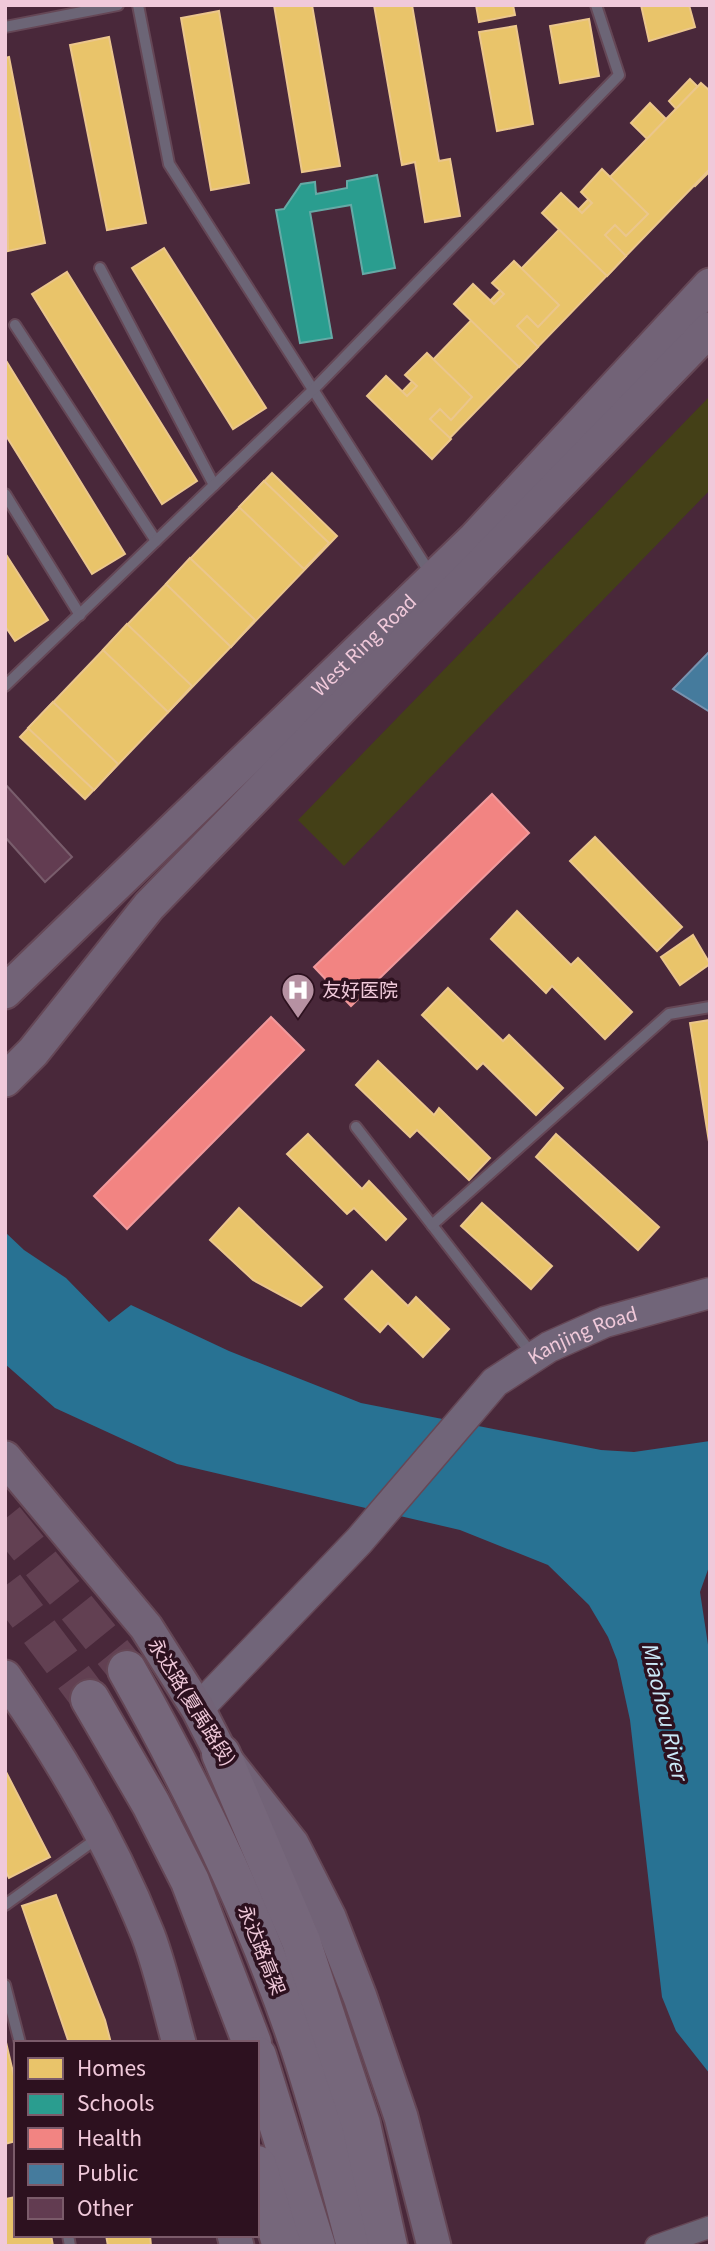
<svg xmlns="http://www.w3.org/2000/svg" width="715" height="2251" viewBox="0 0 715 2251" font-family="Georgia,'Noto Sans SC',serif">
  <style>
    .green { fill: #444017 }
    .water { fill: #287293 }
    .homes { fill: #e9c46a; stroke: #ebc68c; stroke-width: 2 }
    .schools { fill: #2a9d8f; stroke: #65aaa6; stroke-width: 2 }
    .health { fill: #f28482; stroke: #f1999c; stroke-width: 2 }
    .public { fill: #457b9d; stroke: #7892af; stroke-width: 2 }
    .building { fill: #623c51; stroke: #795d6c; stroke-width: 2 }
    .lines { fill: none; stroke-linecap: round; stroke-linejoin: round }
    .highway-tunnel { stroke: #624052; stroke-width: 38; stroke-dasharray: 38 19; stroke-linecap: butt }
    .lane-casing { stroke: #654756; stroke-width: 14 }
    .street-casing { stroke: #654756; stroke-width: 24 }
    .secondary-casing { stroke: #654756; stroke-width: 33 }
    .primary-casing { stroke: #654756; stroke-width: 37 }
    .highway-casing { stroke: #654756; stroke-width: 42 }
    .lane { stroke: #6c6576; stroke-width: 10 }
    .street { stroke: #6c6576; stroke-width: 21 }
    .secondary { stroke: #716579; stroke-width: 30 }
    .primary { stroke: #726377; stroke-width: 33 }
    .highway { stroke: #76677b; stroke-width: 38 }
    .labels { text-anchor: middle; stroke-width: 7; stroke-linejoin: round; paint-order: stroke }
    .street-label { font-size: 19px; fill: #f0c9da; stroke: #2d111f }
    .poi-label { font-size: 19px; fill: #f0c9da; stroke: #2d111f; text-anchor: start }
    .water-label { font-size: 21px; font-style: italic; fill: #cbe9f8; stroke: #2d111f }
  </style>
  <rect width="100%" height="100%" fill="#49283a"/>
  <polygon class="green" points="710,396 710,490 344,866 298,820"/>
  <polygon class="water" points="5,1232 24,1250 66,1278 109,1322 131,1305 229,1351 361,1403 601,1450 634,1452 710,1441 710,1564 700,1592 710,1658 710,2074 676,2031 662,1997 630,1720 617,1660 608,1637 589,1605 548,1565 460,1530 177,1464 55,1408 5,1364"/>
  <g class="homes">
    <polygon points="274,5 312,5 340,166 302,172"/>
    <polygon points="374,5 412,5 439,161 450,159 460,216 425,222 415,162 402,165"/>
    <polygon points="476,5 513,5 515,15 479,22"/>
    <polygon points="641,5 689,5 695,27 649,41"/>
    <polygon points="219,11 249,183 211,190 181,18"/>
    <polygon points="589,19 599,76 560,83 550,26"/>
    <polygon points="516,26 533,124 497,131 479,32"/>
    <polygon points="109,37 146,223 107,230 70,45"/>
    <polygon points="9,57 45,243 8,251 5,58"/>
    <polygon points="690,79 710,99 710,142 703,135 693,145 710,161 710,171 695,186 631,123 650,103 670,123 680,113 669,101"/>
    <polygon points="701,83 710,91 710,169 444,444 396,398"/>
    <polygon points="602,169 648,214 626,236 615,225 605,235 626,256 607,276 542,213 561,193 582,213 592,203 581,192"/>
    <polygon points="164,248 266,408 233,429 132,268"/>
    <polygon points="514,261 559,305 538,327 527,316 517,326 538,347 519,367 454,304 473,284 494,304 504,294 492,283"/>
    <polygon points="67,272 197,481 162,504 32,294"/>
    <polygon points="427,353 472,397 451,420 440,409 430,419 451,439 432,459 367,396 386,376 407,396 417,386 405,375"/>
    <polygon points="5,359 125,554 92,574 5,434"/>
    <polygon points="272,473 337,536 85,799 20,737"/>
    <polygon points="264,481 329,543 304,569 239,507"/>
    <polygon points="5,553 48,620 15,641 5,626"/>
    <polygon points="190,558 255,620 231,647 166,584"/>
    <polygon points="127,624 192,686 168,712 103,650"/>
    <polygon points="53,702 118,764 94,790 28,728"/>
    <polygon points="595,837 682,927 657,951 570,861"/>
    <polygon points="517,911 571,965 578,958 632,1012 605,1039 552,986 546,993 491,939"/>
    <polygon points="693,935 710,964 680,985 661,957"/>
    <polygon points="448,988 503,1041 509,1035 563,1088 536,1115 483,1063 477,1069 422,1015"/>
    <polygon points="710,1020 710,1148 690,1023"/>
    <polygon points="378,1061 434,1115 439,1108 490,1158 469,1180 417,1130 410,1137 356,1085"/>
    <polygon points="308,1134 362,1189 369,1181 406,1219 386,1240 354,1208 347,1214 287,1154"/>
    <polygon points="556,1134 659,1227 638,1250 536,1157"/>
    <polygon points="482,1203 552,1266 531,1289 461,1226"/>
    <polygon points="239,1208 322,1287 301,1306 253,1280 210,1240"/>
    <polygon points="372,1271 408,1306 416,1297 449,1329 423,1357 388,1323 380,1332 345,1299"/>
    <polygon points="5,1770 50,1857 9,1878 5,1870"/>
    <polygon points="56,1895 105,2020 111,2043 69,2043 22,1906"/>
    <polygon points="5,2038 16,2085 16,2141 5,2144"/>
    <polygon points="16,2197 16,2235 51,2235 53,2246 5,2246 5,2199"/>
    <polygon points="106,2235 150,2235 151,2246 108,2246"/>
  </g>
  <polygon class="schools" points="377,175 395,268 363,274 351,205 310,212 332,338 300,343 276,210 284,209 301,184 315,182 316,194 347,188 347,181"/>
  <g class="health">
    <polygon points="492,794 529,833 351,1006 314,967"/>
    <polygon points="271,1017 304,1050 127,1229 94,1196"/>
  </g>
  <polygon class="public" points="710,651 710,712 673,689"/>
  <polygon class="building" points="5,784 72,857 45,882 5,837"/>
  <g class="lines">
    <g class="highway-tunnel">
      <polyline points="5,1519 127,1670"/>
      <polyline points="5,1586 90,1699"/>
    </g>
    <defs>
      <g id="lane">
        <polyline points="138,5 169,164 432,576"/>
        <polyline points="5,27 118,5"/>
        <polyline points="100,268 214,485"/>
        <polyline points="15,325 156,541"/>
        <polyline points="5,494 80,615"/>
        <polyline points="5,686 313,390 619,75 596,5"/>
        <polyline points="356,1127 532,1354"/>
        <polyline points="432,1225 669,1014 710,1007"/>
        <polyline points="5,1905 99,1837"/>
        <polyline points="5,1985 20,2043"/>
        <polyline points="68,2235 70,2246"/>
      </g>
      <polyline id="street" points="656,2246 710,2227"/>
      <g id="secondary">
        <path id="s1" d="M198,1709L359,1541L495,1382L549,1347L605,1322L710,1293"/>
      </g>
      <g id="primary">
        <path id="s2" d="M5,992L475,538L710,285"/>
        <polyline points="5,1080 33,1052 149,906 710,329"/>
        <polyline points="5,1458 146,1627 198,1709 221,1754 292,1844 329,1917 360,1997 401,2117 434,2246"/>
        <path d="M5,1677C62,1758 111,1842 148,1935C161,1969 169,2007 179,2043"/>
        <polyline points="234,2235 237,2246"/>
      </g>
      <g id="highway">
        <path d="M127,1670C196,1792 257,1918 301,2051C322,2115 339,2181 356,2246"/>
        <polyline points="90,1699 151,1804 190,1881 252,2043"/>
        <polyline points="221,1754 301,1941 361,2124 388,2246"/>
        <polyline points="257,2056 316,2246"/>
        <polyline points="257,2165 282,2246"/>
      </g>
    </defs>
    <use href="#lane" class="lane-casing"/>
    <use href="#street" class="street-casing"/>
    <use href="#secondary" class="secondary-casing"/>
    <use href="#primary" class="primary-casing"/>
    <use href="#highway" class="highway-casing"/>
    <use href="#lane" class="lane"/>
    <use href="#street" class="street"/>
    <use href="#secondary" class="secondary"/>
    <use href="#primary" class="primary"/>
    <use href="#highway" class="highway"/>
  </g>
  <defs>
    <symbol id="hospital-pin" viewBox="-11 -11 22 30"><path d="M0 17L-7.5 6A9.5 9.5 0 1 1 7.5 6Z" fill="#b691a2" stroke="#2d111f"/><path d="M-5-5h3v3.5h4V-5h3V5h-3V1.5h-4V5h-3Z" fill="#fff"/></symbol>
  </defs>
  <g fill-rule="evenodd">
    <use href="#hospital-pin" x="279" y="971" width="38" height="52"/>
  </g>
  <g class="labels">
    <g class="street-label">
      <text dy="7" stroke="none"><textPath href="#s2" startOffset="499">West Ring Road</textPath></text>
      <text dy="7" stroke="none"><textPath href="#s1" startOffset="542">Kanjing Road</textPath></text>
      <text transform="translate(192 1702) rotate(58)" y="7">永达路(夏禹路段)</text>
      <text transform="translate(262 1950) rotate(68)" y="7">永达路高架</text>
    </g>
    <g class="poi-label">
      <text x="322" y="997">友好医院</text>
    </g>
    <g class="water-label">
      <text transform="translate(664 1711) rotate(77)" y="7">Miaohou River</text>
    </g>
  </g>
  <rect width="715" height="2251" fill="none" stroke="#f0c9da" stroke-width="14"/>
  <rect x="14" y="2041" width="245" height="196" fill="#2d111f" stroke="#7b5b6a" stroke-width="2"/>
  <rect x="28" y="2058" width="35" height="21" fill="#e9c46a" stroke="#7b5b6a" stroke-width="2"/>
  <text x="77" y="2076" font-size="21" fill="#f0c9da">Homes</text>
  <rect x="28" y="2094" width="35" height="21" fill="#2a9d8f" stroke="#7b5b6a" stroke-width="2"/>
  <text x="77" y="2111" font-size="21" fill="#f0c9da">Schools</text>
  <rect x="28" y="2128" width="35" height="21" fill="#f28482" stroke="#7b5b6a" stroke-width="2"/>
  <text x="77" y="2146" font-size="21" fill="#f0c9da">Health</text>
  <rect x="28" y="2164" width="35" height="21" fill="#457b9d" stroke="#7b5b6a" stroke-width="2"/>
  <text x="77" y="2181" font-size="21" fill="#f0c9da">Public</text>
  <rect x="28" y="2198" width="35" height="21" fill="#623c51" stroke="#7b5b6a" stroke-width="2"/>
  <text x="77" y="2216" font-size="21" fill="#f0c9da">Other</text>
</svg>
